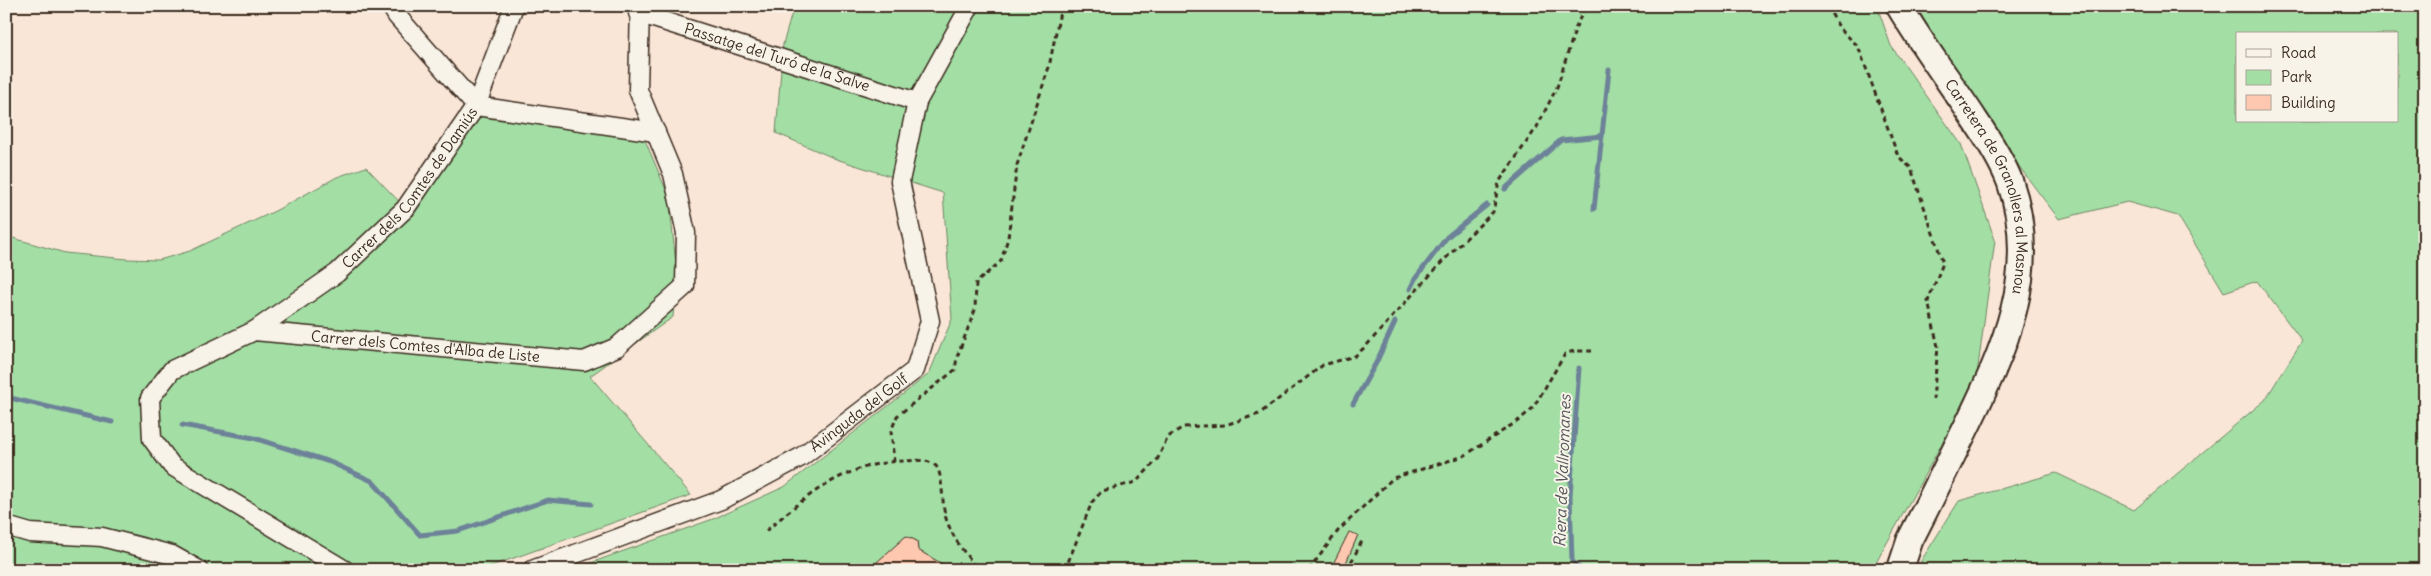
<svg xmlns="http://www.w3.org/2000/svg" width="2431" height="576" viewBox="0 0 2431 576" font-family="Delius,sans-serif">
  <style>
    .green { fill: #a3dfa5; stroke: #6f8462; fill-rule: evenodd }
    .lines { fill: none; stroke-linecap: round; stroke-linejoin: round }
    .stream { stroke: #6d8298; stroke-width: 5 }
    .building { fill: #fec8b0; stroke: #3b2a1e }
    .minor-casing { stroke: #3b2a1e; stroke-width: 21 }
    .secondary-casing { stroke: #3b2a1e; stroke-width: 29 }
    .path { stroke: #3b2a1e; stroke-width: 3; stroke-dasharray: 5 4; stroke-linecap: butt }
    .minor { stroke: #f7f3e8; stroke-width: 18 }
    .secondary { stroke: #f7f3e8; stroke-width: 25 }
    .labels { text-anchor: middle; stroke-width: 4; stroke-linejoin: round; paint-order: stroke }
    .street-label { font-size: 15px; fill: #3b2a1e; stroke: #f7f3e8 }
    .water-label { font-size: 16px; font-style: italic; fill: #54565b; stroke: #f7f3e8 }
  </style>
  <rect width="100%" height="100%" fill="#f9e6d7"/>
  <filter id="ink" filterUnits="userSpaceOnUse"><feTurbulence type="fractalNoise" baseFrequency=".02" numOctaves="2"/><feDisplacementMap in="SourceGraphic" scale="10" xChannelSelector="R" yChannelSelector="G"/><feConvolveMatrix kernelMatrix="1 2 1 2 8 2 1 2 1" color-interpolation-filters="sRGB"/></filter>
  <g filter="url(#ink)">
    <g class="green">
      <polygon points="794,6 1877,6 1891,46 1961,144 1995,240 1976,382 1872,570 571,570 713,519 784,487 929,374 952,319 943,193 836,159 776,133 783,44"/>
      <path d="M1916,6H2425V570H1920L1921,561L1959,501L2056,473L2134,510L2265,400L2302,341L2257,281L2224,292L2178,216L2127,202L2059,219C2006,152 1958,80 1916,6ZM2237,34H2397V121H2237Z"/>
      <polygon points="481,113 642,133 669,197 676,265 673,317 590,376 691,495 480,570 6,570 6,236 65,253 127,259 159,260 190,251 275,211 337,177 366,167 413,216"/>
    </g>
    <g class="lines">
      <g class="stream">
        <polyline points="1505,189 1561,140 1602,136"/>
        <polyline points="1594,209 1609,70"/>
        <polyline points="1410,289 1415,279 1447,237 1487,205"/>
        <polyline points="1579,368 1570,496 1572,561 1582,570"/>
        <polyline points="6,397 112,422"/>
        <polyline points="1353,404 1376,363 1395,322"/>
        <polyline points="182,425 254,438 330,462 372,481 420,535 458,531 548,500 591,504"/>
      </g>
    </g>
    <g class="building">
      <polygon points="1349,532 1358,535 1343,570 1330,570"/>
      <polygon points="906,536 917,541 918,550 951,569 868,570"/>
    </g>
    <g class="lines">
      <defs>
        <g id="minor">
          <polyline points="391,6 397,16 476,106 656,132"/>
          <path id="s1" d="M638,13L917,102"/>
          <path id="s2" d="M254,331L337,273L405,209L476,106L514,6"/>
          <polyline points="6,526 30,533 102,537 172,555 199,570"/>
          <path id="s3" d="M345,570L172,466L152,439L150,398L172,370L254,331L584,361L617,347L685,286L686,233L673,174L638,90L640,6"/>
          <path id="s4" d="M532,570L721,500L801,457L915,370L930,321L900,181L917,102L970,6"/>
        </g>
        <g id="secondary">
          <path id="s5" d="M1899,6C1922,45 1950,82 1975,120C1988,139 2002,161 2010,182C2041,271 2004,350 1966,428C1947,466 1929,503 1910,540L1900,570"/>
        </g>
      </defs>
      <use href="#minor" class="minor-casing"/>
      <use href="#secondary" class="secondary-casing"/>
      <g class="path">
        <polyline points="1827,6 1840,29 1858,46 1898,156 1911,168 1943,263 1928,301 1938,347 1933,399"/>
        <polyline points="894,462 891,431 897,416 955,370 957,357 975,310 976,283 1001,261 1008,238 1017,165 1049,67 1060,12 1059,6"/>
        <path d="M766,531C808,494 847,462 906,461C916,460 928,459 936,466C943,474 942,503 945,515C950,534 965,555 979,570"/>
        <polyline points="1065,570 1092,502 1102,491 1136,482 1157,460 1168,437 1183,427 1225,425 1259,414 1323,365 1355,356 1366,346 1442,262 1493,212 1499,182 1537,127 1557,87 1577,24 1586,6"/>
        <polyline points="1309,570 1338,531 1393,478 1464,456 1518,421 1533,408 1565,354 1574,351 1592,351"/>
        <polyline points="1347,570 1362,541"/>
      </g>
      <use href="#minor" class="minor"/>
      <use href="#secondary" class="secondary"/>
    </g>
  </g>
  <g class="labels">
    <g class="street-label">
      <text dy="5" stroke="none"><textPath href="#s1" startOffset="146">Passatge del Turó de la Salve</textPath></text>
      <text dy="5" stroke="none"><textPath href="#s2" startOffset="214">Carrer dels Comtes de Damiús</textPath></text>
      <text dy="5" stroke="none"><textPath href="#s5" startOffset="206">Carretera de Granollers al Masnou</textPath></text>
      <text dy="5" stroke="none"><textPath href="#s3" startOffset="575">Carrer dels Comtes d'Alba de Liste</textPath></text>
      <text dy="5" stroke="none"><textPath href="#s4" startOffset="365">Avinguda del Golf</textPath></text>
    </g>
    <g class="water-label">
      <text transform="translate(1562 471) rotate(-88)" y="6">Riera de Vallromanes</text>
    </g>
  </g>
  <rect width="2431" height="576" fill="none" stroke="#f7f3e8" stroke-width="25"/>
  <rect x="12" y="12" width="2406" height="551" fill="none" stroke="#3b2a1e" stroke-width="2" filter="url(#ink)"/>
  <rect x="2236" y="32" width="162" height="90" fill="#f7f3e8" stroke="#aca397"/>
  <rect x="2246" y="49" width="25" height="8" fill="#f7f3e8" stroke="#aca397"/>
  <text x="2281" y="58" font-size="15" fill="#3b2a1e">Road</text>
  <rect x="2246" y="70" width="25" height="15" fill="#a3dfa5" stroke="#aca397"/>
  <text x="2281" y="82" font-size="15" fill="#3b2a1e">Park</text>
  <rect x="2246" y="95" width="25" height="15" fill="#fec8b0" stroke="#aca397"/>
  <text x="2281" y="108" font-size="15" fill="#3b2a1e">Building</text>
</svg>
